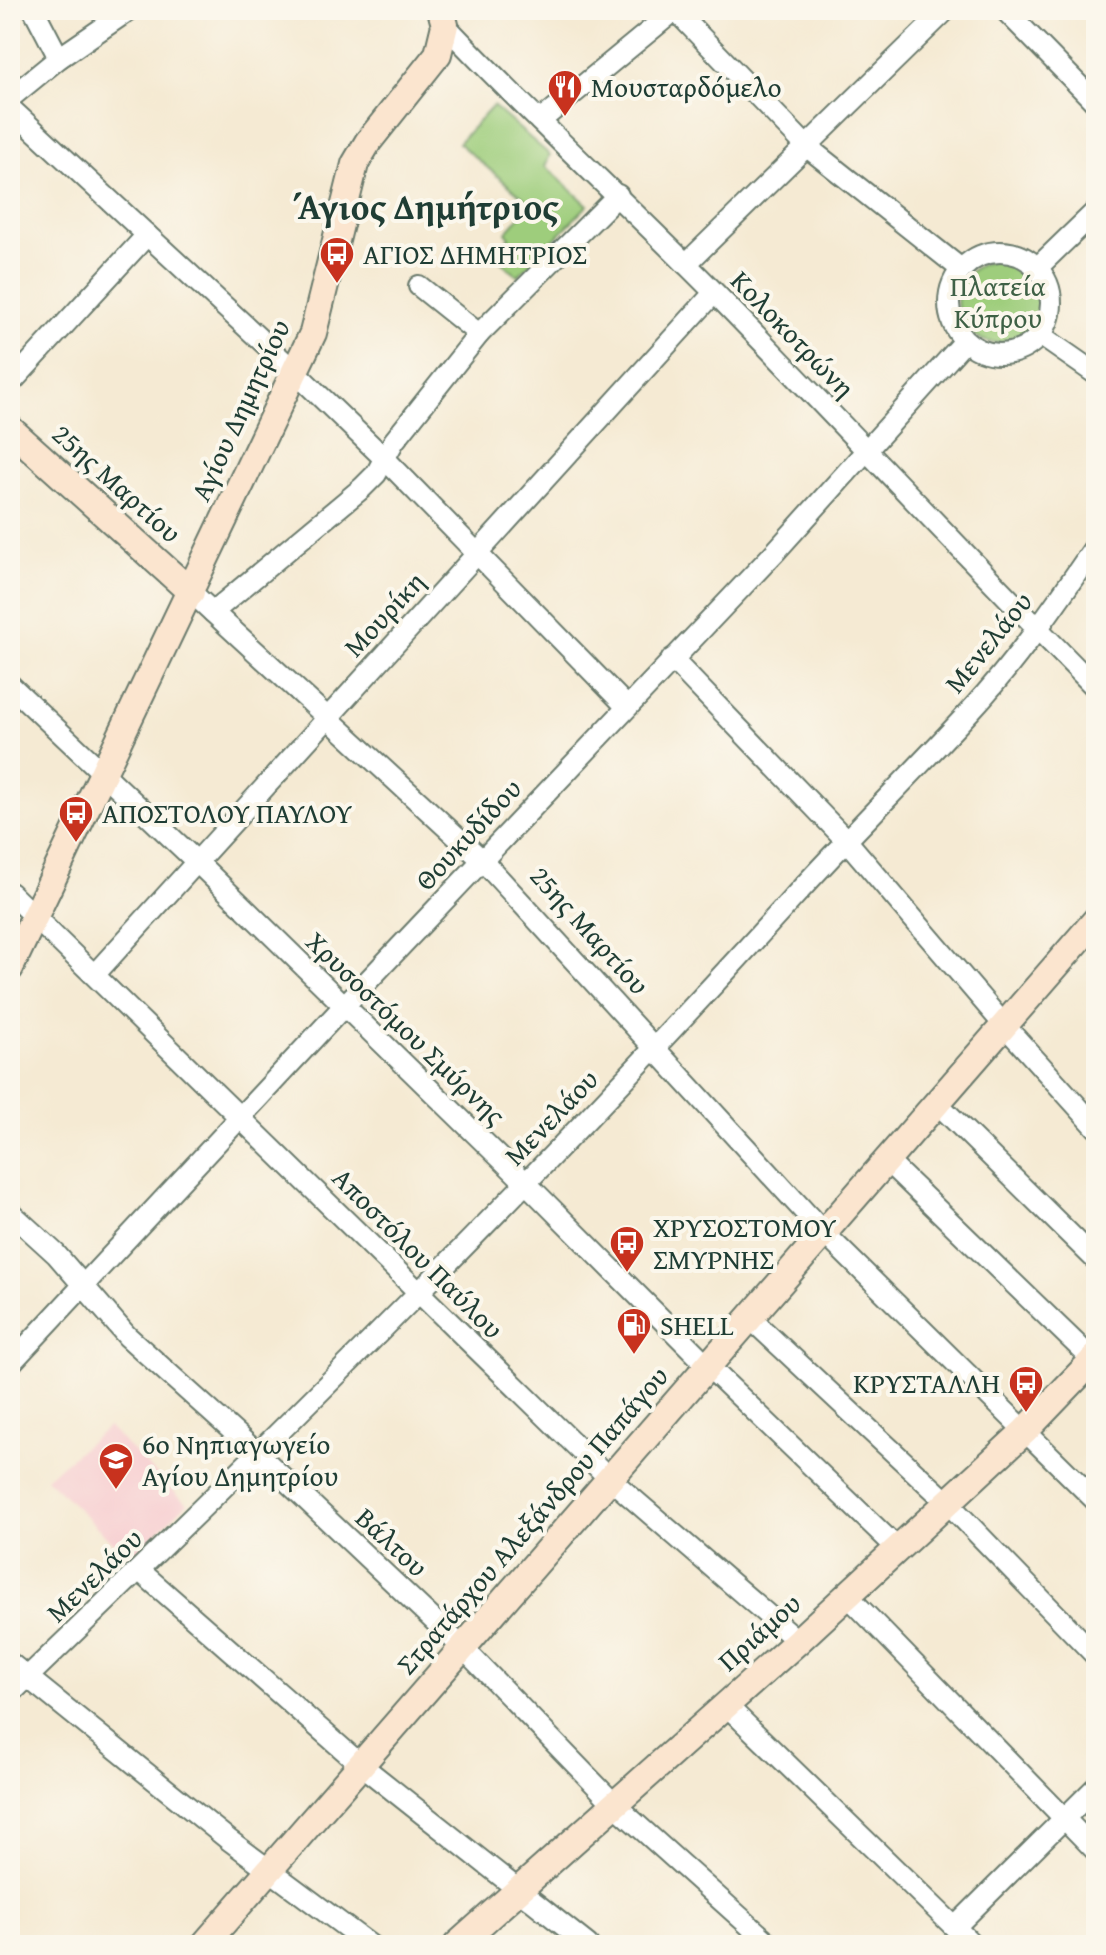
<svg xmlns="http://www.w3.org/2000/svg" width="1106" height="1955" viewBox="0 0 1106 1955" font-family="'Gentium Book Plus',serif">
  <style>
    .built { fill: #f7cfd1 }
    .green { fill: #9ecd7c; stroke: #5e8558; stroke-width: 2 }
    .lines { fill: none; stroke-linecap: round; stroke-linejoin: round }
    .street-casing { stroke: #6a7a6c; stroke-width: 24 }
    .secondary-casing { stroke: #6a7a6c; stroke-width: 30 }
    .street { stroke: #fff; stroke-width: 20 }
    .secondary { stroke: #fbe5cf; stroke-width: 26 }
    .labels { text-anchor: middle; stroke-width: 8; stroke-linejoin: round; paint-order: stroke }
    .poi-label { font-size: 28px; fill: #1f3d34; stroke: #fbf7ec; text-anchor: start }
    .park-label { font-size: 28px; fill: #3f6146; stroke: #fbf7ec }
    .street-label { font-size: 28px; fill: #1f3d34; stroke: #fbf7ec }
    .district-label { font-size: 36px; font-weight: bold; fill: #1f3d34; stroke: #fbf7ec }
  </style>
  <rect width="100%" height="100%" fill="#fbf7ec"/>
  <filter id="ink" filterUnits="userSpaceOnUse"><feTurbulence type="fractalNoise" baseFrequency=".0125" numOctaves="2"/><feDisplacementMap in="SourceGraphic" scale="16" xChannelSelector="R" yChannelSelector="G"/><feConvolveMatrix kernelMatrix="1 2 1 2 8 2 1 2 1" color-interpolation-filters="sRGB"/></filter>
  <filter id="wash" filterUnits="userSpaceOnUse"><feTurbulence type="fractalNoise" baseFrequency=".006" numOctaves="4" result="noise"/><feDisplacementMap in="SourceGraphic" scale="32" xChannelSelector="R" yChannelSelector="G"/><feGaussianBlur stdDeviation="1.8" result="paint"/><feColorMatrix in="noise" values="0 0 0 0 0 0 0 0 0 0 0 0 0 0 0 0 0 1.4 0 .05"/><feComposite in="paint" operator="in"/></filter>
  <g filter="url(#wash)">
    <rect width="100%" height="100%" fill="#f5ead3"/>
    <polygon class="built" points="108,1427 187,1504 129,1558 46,1478"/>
    <g class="green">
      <polygon points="493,106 550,155 545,166 588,205 518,276 500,261 502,257 495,252 510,237 506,232 531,204 458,143"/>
      <circle cx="998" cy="302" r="41"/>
    </g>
  </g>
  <g filter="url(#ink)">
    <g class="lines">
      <defs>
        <g id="street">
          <polyline points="34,10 59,58"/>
          <polyline points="1005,10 1096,103"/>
          <path d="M445,25C531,116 624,201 712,290C841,422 966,557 1096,688"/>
          <polyline points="10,98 59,58 129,10"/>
          <polyline points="10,108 293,370 384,458 627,707"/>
          <polyline points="540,121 675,10 806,146 961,269"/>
          <circle cx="1000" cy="303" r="51"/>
          <polyline points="686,264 946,10"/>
          <polyline points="1038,267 1096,211"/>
          <polyline points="419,286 479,334"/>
          <polyline points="1040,335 1096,374"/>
          <polyline points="10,384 147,235"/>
          <polyline points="191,592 482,860 824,1233 1096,1501"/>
          <polyline points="213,612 362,488 376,474 394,441 479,334 618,195"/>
          <polyline points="672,659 846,840 1004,1025 1096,1127"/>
          <polyline points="10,685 196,861 526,1183 708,1366 897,1548"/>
          <polyline points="10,893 610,1479 798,1641"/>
          <polyline points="95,974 714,293"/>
          <polyline points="937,1103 1096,1260"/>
          <polyline points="887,1161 1096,1363"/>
          <polyline points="10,1212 56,1254 127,1336 257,1453 463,1648 615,1805 771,1945"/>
          <polyline points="750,1318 948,1503 1096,1656"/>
          <polyline points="10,1364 343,1007 776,551 965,341"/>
          <polyline points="140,1571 361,1765 588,1945"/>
          <polyline points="847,1595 1096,1851"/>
          <polyline points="10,1663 229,1840 370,1945"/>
          <path d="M10,1694C278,1437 541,1176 791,900C849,836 912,774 971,710C1018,659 1057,602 1096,545"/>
          <polyline points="726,1705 973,1945"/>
          <polyline points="955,1927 1096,1787"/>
        </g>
        <g id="secondary">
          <polyline points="10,429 191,592"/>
          <polyline points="10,968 313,333 355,164 368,142 438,54 445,25 441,10"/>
          <polyline points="204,1945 1096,920"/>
          <polyline points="457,1945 798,1641 1025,1431 1096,1357"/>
        </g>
      </defs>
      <use href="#street" class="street-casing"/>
      <use href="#secondary" class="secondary-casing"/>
      <use href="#street" class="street"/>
      <use href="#secondary" class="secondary"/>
    </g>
  </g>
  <defs>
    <symbol id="restaurant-pin" viewBox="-11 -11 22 30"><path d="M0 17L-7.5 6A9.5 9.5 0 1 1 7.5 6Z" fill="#c8321e" stroke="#fbf7ec"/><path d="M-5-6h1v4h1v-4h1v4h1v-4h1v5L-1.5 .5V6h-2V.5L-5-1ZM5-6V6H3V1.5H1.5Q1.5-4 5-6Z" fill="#fff"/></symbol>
    <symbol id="bus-pin" viewBox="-11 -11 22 30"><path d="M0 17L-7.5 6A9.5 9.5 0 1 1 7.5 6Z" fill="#c8321e" stroke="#fbf7ec"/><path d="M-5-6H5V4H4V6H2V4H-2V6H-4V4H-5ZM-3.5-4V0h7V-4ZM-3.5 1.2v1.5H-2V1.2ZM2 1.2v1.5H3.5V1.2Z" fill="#fff"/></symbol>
    <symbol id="fuel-pin" viewBox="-11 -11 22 30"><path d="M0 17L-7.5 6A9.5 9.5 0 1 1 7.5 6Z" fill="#c8321e" stroke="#fbf7ec"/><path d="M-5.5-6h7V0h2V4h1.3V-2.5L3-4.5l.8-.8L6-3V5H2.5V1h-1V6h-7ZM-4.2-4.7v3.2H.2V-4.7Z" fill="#fff"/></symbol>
    <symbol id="school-pin" viewBox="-11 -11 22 30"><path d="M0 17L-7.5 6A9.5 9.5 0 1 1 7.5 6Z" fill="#c8321e" stroke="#fbf7ec"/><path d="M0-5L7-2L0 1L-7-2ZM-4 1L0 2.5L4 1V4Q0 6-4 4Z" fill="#fff"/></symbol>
  </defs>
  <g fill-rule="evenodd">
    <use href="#restaurant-pin" x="545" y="67" width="40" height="54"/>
    <use href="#bus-pin" x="317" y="234" width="40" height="54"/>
    <use href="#bus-pin" x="56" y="793" width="40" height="54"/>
    <use href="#bus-pin" x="607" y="1223" width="40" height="54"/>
    <use href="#fuel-pin" x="614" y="1305" width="40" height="54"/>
    <use href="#bus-pin" x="1006" y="1363" width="40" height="54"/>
    <use href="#school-pin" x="96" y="1440" width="40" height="54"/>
  </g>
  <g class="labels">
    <g class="poi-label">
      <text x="591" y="97">Μουσταρδόμελο</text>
      <text x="363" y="264">ΑΓΙΟΣ ΔΗΜΗΤΡΙΟΣ</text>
      <text x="102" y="823">ΑΠΟΣΤΟΛΟΥ ΠΑΥΛΟΥ</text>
      <text x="653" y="1237">ΧΡΥΣΟΣΤΟΜΟΥ<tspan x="653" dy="32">ΣΜΥΡΝΗΣ</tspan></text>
      <text x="660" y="1335">SHELL</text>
      <text x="1000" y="1393" text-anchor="end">ΚΡΥΣΤΑΛΛΗ</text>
      <text x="142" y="1454">6o Νηπιαγωγείο<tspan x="142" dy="32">Αγίου Δημητρίου</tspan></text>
    </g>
    <g class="park-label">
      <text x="998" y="296">Πλατεία<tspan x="998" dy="32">Κύπρου</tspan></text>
    </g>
    <g class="street-label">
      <text transform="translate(793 334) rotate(46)" y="10">Κολοκοτρώνη</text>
      <text transform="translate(240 410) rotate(-65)" y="10">Αγίου Δημητρίου</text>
      <text transform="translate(117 483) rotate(42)" y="10">25ης Μαρτίου</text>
      <text transform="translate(384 614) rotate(-47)" y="10">Μουρίκη</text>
      <text transform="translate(988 642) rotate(-51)" y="10">Μενελάου</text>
      <text transform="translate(468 834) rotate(-47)" y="10">Θουκυδίδου</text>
      <text transform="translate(590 930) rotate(48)" y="10">25ης Μαρτίου</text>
      <text transform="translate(406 1028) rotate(44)" y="10">Χρυσοστόμου Σμύρνης</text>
      <text transform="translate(551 1117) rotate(-46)" y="10">Μενελάου</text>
      <text transform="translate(418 1253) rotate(45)" y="10">Αποστόλου Παύλου</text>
      <text transform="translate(532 1520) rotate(-49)" y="10">Στρατάρχου Αλεξάνδρου Παπάγου</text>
      <text transform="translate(392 1542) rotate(43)" y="10">Βάλτου</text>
      <text transform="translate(94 1575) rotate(-44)" y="10">Μενελάου</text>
      <text transform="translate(759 1632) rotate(-42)" y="10">Πριάμου</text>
    </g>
    <g class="district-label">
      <text x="426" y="219">Άγιος Δημήτριος</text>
    </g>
  </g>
  <rect width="1106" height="1955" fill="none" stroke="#fbf7ec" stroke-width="40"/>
</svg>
